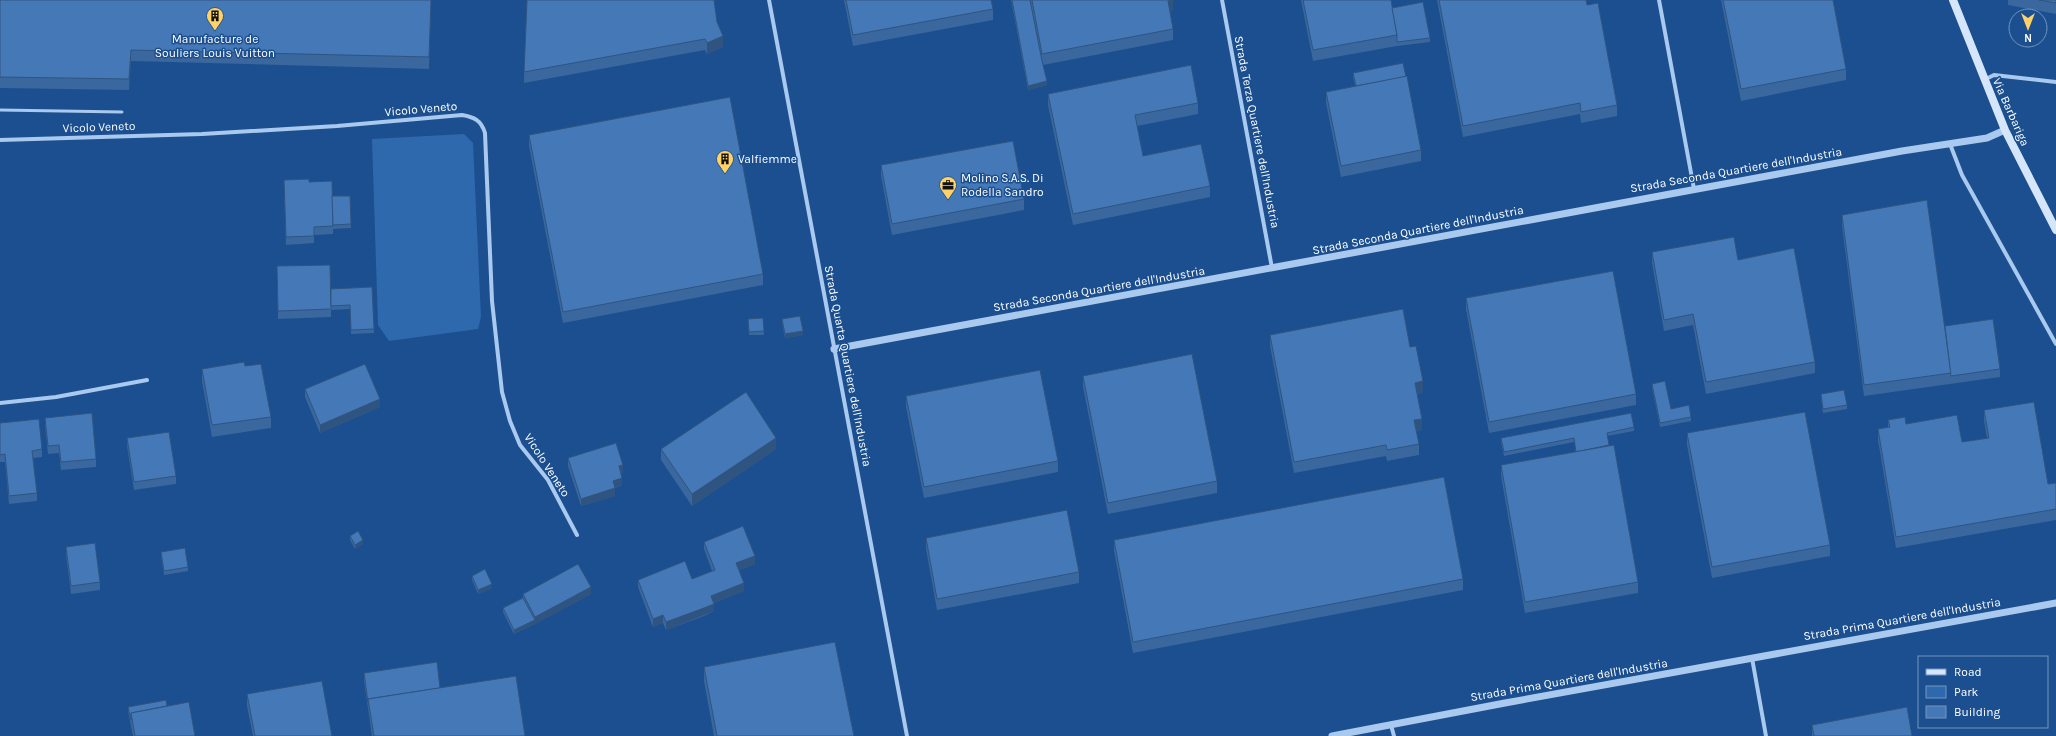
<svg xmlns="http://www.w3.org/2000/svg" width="2056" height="736" viewBox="0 0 2056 736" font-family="Karla,sans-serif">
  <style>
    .green { fill: #2e69ad }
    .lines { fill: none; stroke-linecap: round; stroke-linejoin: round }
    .service { stroke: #a9c9ee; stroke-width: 3 }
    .minor { stroke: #a9c9ee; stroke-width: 4 }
    .tertiary { stroke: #a9c9ee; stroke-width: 7 }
    .secondary { stroke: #d6e6fa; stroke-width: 8 }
    .wall { fill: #3a679d }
    .shaded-wall { fill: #305480 }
    .building { fill: #4478b7; stroke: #305480 }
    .labels { text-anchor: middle; stroke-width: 3; stroke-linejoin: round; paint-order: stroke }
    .poi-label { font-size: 12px; fill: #fff; stroke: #1b4f8f; text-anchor: start }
    .street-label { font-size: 12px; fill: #fff; stroke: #1b4f8f }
  </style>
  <rect width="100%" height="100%" fill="#1b4f8f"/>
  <polygon class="green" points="464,134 473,143 481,317 478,329 389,341 378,325 372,139"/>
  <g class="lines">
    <polyline class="service" points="0,110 122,112"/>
    <g class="minor">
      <polyline points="769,0 907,736"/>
      <polyline points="1222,0 1272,268"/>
      <polyline points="1659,0 1694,189"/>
      <polyline points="1984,80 1994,75 2056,82"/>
      <path d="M0,140L202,134L337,126L462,115C474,117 481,120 485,133L492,301L502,392L510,421L520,445L548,480L577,535"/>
      <polyline points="1950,144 1962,175 2056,344"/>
      <polyline points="0,403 56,397 147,380"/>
      <polyline points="1752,658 1766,736"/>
      <polyline points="1391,725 1394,736"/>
    </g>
    <g class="tertiary">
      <polyline points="834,349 1902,151 1987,138 2005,130"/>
      <polyline points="1332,736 1505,703 2056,603"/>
    </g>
    <polyline class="secondary" points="1953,0 2005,130 2056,230"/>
  </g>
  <g class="wall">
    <polygon points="0,0 431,0 429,69 131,61 129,90 0,88"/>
    <polygon points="844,0 991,0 993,9 993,20 853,46"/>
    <polygon points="1011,0 1173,0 1173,10 1170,11 1173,29 1173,40 1043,65 1047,85 1028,90"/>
    <polygon points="1301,0 1391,0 1392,8 1430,38 1430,42 1397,46 1313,61"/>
    <polygon points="1437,0 1588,0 1586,0 1587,5 1617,105 1617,116 1581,123 1580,114 1463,137"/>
    <polygon points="1721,0 1833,0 1846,69 1846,80 1741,101"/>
    <polygon points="2008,0 2056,0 2056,14 2008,5"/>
    <polygon points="717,22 723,47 707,54 705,50 524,83 524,72"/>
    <polygon points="1353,73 1421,150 1421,161 1341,177 1326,103 1326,92 1355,86 1353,77"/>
    <polygon points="1048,94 1198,103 1198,114 1137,126 1143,156 1210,186 1210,197 1073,225 1048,105"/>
    <polygon points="529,135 763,274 763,285 563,323 529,146"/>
    <polygon points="881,165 1024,199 1024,210 892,235 881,176"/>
    <polygon points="309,182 332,199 350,196 351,228 333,229 333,234 314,235 314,243 286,245 284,188"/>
    <polygon points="1842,215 1945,326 2000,369 2000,377 1864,396 1842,226"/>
    <polygon points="1652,252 1738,260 1815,362 1815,373 1706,394 1693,325 1664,331 1652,263"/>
    <polygon points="277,266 331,289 372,287 374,333 351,334 350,309 331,310 331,317 278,319"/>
    <polygon points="1466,298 1636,394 1636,405 1489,433 1466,309"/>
    <polygon points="763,318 764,335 749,335 748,319"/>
    <polygon points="782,319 803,335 785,338 782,323"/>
    <polygon points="1270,335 1410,347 1423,392 1417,394 1422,430 1416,431 1419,444 1419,455 1387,461 1386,456 1294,473 1270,346"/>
    <polygon points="245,366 271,417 271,428 212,437 202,381 202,369"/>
    <polygon points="1083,376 1217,481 1217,493 1108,514 1083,387"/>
    <polygon points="1652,384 1671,409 1691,417 1691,421 1660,427 1652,388"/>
    <polygon points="305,389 380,407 320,433 305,397"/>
    <polygon points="1821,394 1847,405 1847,409 1823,413 1821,398"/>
    <polygon points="906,396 1058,461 1058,472 924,498 906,407"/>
    <polygon points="1984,410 2048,484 2056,483 2056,520 1896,548 1878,440 1878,429 1888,427 1888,420 1906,424 1962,442 1987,438 1984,421"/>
    <polygon points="45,418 96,459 96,467 61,470 59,453 48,454 45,426"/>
    <polygon points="0,423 42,449 42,457 33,458 37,493 37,501 9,504 5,462 0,462"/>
    <polygon points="1634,427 1634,431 1607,436 1638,582 1638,593 1525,613 1501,476 1501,465 1576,452 1574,442 1504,456 1501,442 1501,438"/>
    <polygon points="1687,433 1830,545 1830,556 1712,578 1687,445"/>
    <polygon points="127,438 176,476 176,484 134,490 127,446"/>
    <polygon points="661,449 776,449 692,506 661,460"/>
    <polygon points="568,458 623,472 621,473 622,485 615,488 615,496 581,506 568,466"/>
    <polygon points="350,536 363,544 355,549 350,540"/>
    <polygon points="926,538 1079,572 1079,583 937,610 926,549"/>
    <polygon points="1114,540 1463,579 1463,590 1133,653 1114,551"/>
    <polygon points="704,542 755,564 739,570 744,591 714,603 714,611 704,616 666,630 663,623 653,627 638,587 638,580 692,579 712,571 704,549"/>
    <polygon points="66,547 100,582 100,590 71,594 66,555"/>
    <polygon points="161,552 188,567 188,571 164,575 161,556"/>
    <polygon points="472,576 492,588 478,594 472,580"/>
    <polygon points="523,594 591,594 535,624 514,634 503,612 503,608 523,598"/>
    <polygon points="704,667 854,736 714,736 704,681"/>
    <polygon points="364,673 440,688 525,736 372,736 364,681"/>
    <polygon points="247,694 332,736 253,736 247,706"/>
    <polygon points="128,707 195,736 133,736 128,711"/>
    <polygon points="1812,725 1912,736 1812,736"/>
  </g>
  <g class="shaded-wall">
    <polygon points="1171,0 1173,0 1173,10 1168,12 1168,1"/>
    <polygon points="723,36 723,47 707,54 707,43"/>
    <polygon points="131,50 131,61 129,90 129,79"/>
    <polygon points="1047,81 1047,85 1028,90 1028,86"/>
    <polygon points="803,331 803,335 785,338 785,334"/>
    <polygon points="1423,381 1423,392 1415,394 1415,383"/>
    <polygon points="380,399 380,407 320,433 320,425"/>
    <polygon points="1422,419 1422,430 1414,431 1414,420"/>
    <polygon points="776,438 776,449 692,506 692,494"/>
    <polygon points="623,465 623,472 619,474 619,466"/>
    <polygon points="622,478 622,485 613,488 613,481"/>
    <polygon points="615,488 615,496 581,506 581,499"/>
    <polygon points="363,540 363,544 355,549 355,545"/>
    <polygon points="755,556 755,564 736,571 736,563"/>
    <polygon points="744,583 744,591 711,604 711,596"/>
    <polygon points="492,584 492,588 478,594 478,590"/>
    <polygon points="591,587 591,594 535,624 514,634 514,630 535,620 535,617"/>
    <polygon points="714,604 714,611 666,630 666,622"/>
    <polygon points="663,615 663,623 653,627 653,619"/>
  </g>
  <g class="building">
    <polygon points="0,0 431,0 429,57 131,50 129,79 0,77"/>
    <polygon points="527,0 714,0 717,22 723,36 707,43 705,39 524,72"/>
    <polygon points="846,0 991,0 993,9 853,35"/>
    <polygon points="1012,0 1030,0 1042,61 1047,81 1028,86"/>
    <polygon points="1032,0 1171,0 1168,1 1173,29 1042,54"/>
    <polygon points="1303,0 1391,0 1397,35 1313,50"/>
    <polygon points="1439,0 1586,0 1587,5 1598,3 1617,105 1581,112 1580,103 1463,126"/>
    <polygon points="1723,0 1833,0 1846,69 1741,89"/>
    <polygon points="2039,0 2056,0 2056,3"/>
    <polygon points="1423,2 1430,38 1397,42 1397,35 1392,8"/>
    <polygon points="1403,63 1406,77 1356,86 1353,73"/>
    <polygon points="1191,65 1198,103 1135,115 1143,156 1201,144 1210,186 1073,214 1048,94"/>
    <polygon points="1407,76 1421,150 1341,166 1326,92"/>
    <polygon points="730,97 763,274 563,312 529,135"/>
    <polygon points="1013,141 1024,199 892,224 881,165"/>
    <polygon points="309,179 309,182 332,181 333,226 314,227 314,236 286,237 284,180"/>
    <polygon points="332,196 350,196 351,224 333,225"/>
    <polygon points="1927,200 1951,373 1864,385 1842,215"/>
    <polygon points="1734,237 1738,260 1794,248 1815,362 1706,382 1693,314 1664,320 1652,252"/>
    <polygon points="330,265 331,309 278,311 277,266"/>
    <polygon points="1613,271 1636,394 1489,422 1466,298"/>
    <polygon points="372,287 374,329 351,330 350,305 331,306 331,289"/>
    <polygon points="1403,309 1410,347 1416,346 1423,381 1415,383 1422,419 1414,420 1419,444 1387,450 1386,445 1294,462 1270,335"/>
    <polygon points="800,316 803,331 785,334 782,319"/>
    <polygon points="763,318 764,331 749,332 748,319"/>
    <polygon points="1993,319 2000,369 1951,376 1945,326"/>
    <polygon points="1192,354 1217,481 1108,503 1083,376"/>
    <polygon points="244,362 245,366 261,364 271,417 212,425 202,369"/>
    <polygon points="365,364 380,399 320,425 305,389"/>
    <polygon points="1040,370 1058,461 924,487 906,396"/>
    <polygon points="1665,381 1671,409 1689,405 1691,417 1660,423 1652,384"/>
    <polygon points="1844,390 1847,405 1823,409 1821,394"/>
    <polygon points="746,392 776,438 692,494 661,449"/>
    <polygon points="2034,402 2048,484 2056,483 2056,509 1896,537 1878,429 1890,427 1888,420 1905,417 1906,424 1957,415 1962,442 1989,438 1984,410"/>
    <polygon points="1805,412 1830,545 1712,567 1687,433"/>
    <polygon points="92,413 96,459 61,462 59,445 48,446 45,418"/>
    <polygon points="1631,413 1634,427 1607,433 1609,445 1576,452 1574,438 1504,452 1501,438"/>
    <polygon points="39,419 42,449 32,451 37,493 9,496 5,454 0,455 0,423"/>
    <polygon points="169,432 176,476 134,482 127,438"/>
    <polygon points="616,443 623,465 619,466 622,478 613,481 615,488 581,499 568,458"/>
    <polygon points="1614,445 1638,582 1525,602 1501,465"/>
    <polygon points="1444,477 1463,579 1133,642 1114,540"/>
    <polygon points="1067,510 1079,572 937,599 926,538"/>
    <polygon points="743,526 755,556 736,563 744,583 711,596 714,604 704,608 666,622 663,615 653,619 638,580 685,561 692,579 715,570 704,542"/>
    <polygon points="358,531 363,540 355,545 350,536"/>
    <polygon points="95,543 100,582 71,586 66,547"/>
    <polygon points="185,548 188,567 164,571 161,552"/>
    <polygon points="578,564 591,587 535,617 523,594"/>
    <polygon points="485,569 492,584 478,590 472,576"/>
    <polygon points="523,598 535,620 514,630 503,608"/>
    <polygon points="835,642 854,736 717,736 704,667"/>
    <polygon points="437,662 440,688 368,699 368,702 364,673"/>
    <polygon points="516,676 525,736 374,736 368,699"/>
    <polygon points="322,681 332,736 255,736 247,694"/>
    <polygon points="166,700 167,706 131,713 131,720 128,707"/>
    <polygon points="189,702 195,736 135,736 131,713"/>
    <polygon points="1907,707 1912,736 1814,736 1812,725"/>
  </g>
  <defs>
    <symbol id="building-pin" viewBox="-11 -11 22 30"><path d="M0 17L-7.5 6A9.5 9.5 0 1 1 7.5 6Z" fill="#ffd166" stroke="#1b4f8f"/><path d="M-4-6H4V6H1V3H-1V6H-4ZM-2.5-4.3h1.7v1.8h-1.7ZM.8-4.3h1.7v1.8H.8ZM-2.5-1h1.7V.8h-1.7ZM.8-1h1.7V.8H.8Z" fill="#111"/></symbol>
    <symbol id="office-pin" viewBox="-11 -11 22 30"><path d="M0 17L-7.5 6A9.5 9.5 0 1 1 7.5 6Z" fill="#ffd166" stroke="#1b4f8f"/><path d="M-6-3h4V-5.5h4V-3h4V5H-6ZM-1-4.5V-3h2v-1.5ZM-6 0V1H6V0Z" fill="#111"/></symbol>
  </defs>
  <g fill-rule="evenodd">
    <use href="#building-pin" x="205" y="6" width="20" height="27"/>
    <use href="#building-pin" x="715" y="149" width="20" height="27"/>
    <use href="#office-pin" x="938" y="175" width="20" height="27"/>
  </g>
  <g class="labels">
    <g class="poi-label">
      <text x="215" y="43" text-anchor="middle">Manufacture de<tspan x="215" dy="14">Souliers Louis Vuitton</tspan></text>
      <text x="738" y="163">Valfiemme</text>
      <text x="961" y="182">Molino S.A.S. Di<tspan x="961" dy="14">Rodella Sandro</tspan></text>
    </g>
    <g class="street-label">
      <text transform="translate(421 109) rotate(-5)" y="4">Vicolo Veneto</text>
      <text transform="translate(2011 112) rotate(66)" y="4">Via Barbariga</text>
      <text transform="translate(99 127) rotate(-2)" y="4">Vicolo Veneto</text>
      <text transform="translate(1257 132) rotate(79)" y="4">Strada Terza Quartiere dell'Industria</text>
      <text transform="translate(1736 170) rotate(-10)" y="4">Strada Seconda Quartiere dell'Industria</text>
      <text transform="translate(1418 230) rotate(-11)" y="4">Strada Seconda Quartiere dell'Industria</text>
      <text transform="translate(1099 289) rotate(-10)" y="4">Strada Seconda Quartiere dell'Industria</text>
      <text transform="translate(848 366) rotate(79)" y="4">Strada Quarta Quartiere dell'Industria</text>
      <text transform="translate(547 465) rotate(57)" y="4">Vicolo Veneto</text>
      <text transform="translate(1902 619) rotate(-10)" y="4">Strada Prima Quartiere dell'Industria</text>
      <text transform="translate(1569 680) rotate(-10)" y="4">Strada Prima Quartiere dell'Industria</text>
    </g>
  </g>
  <rect x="1918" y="656" width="130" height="72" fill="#1b4f8f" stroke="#7695bc"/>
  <rect x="1926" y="669" width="20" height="6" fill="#d6e6fa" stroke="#7695bc"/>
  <text x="1954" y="676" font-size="12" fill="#ffffff">Road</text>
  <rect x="1926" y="686" width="20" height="12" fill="#2e69ad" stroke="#7695bc"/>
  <text x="1954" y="696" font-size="12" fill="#ffffff">Park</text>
  <rect x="1926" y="706" width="20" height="12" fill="#4478b7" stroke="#7695bc"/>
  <text x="1954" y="716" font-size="12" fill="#ffffff">Building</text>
  <g transform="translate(2028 28) rotate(180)"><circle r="19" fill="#1b4f8f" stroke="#7695bc"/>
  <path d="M0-3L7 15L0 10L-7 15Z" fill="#ffd166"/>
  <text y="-6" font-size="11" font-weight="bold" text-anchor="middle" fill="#ffffff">N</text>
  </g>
</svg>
